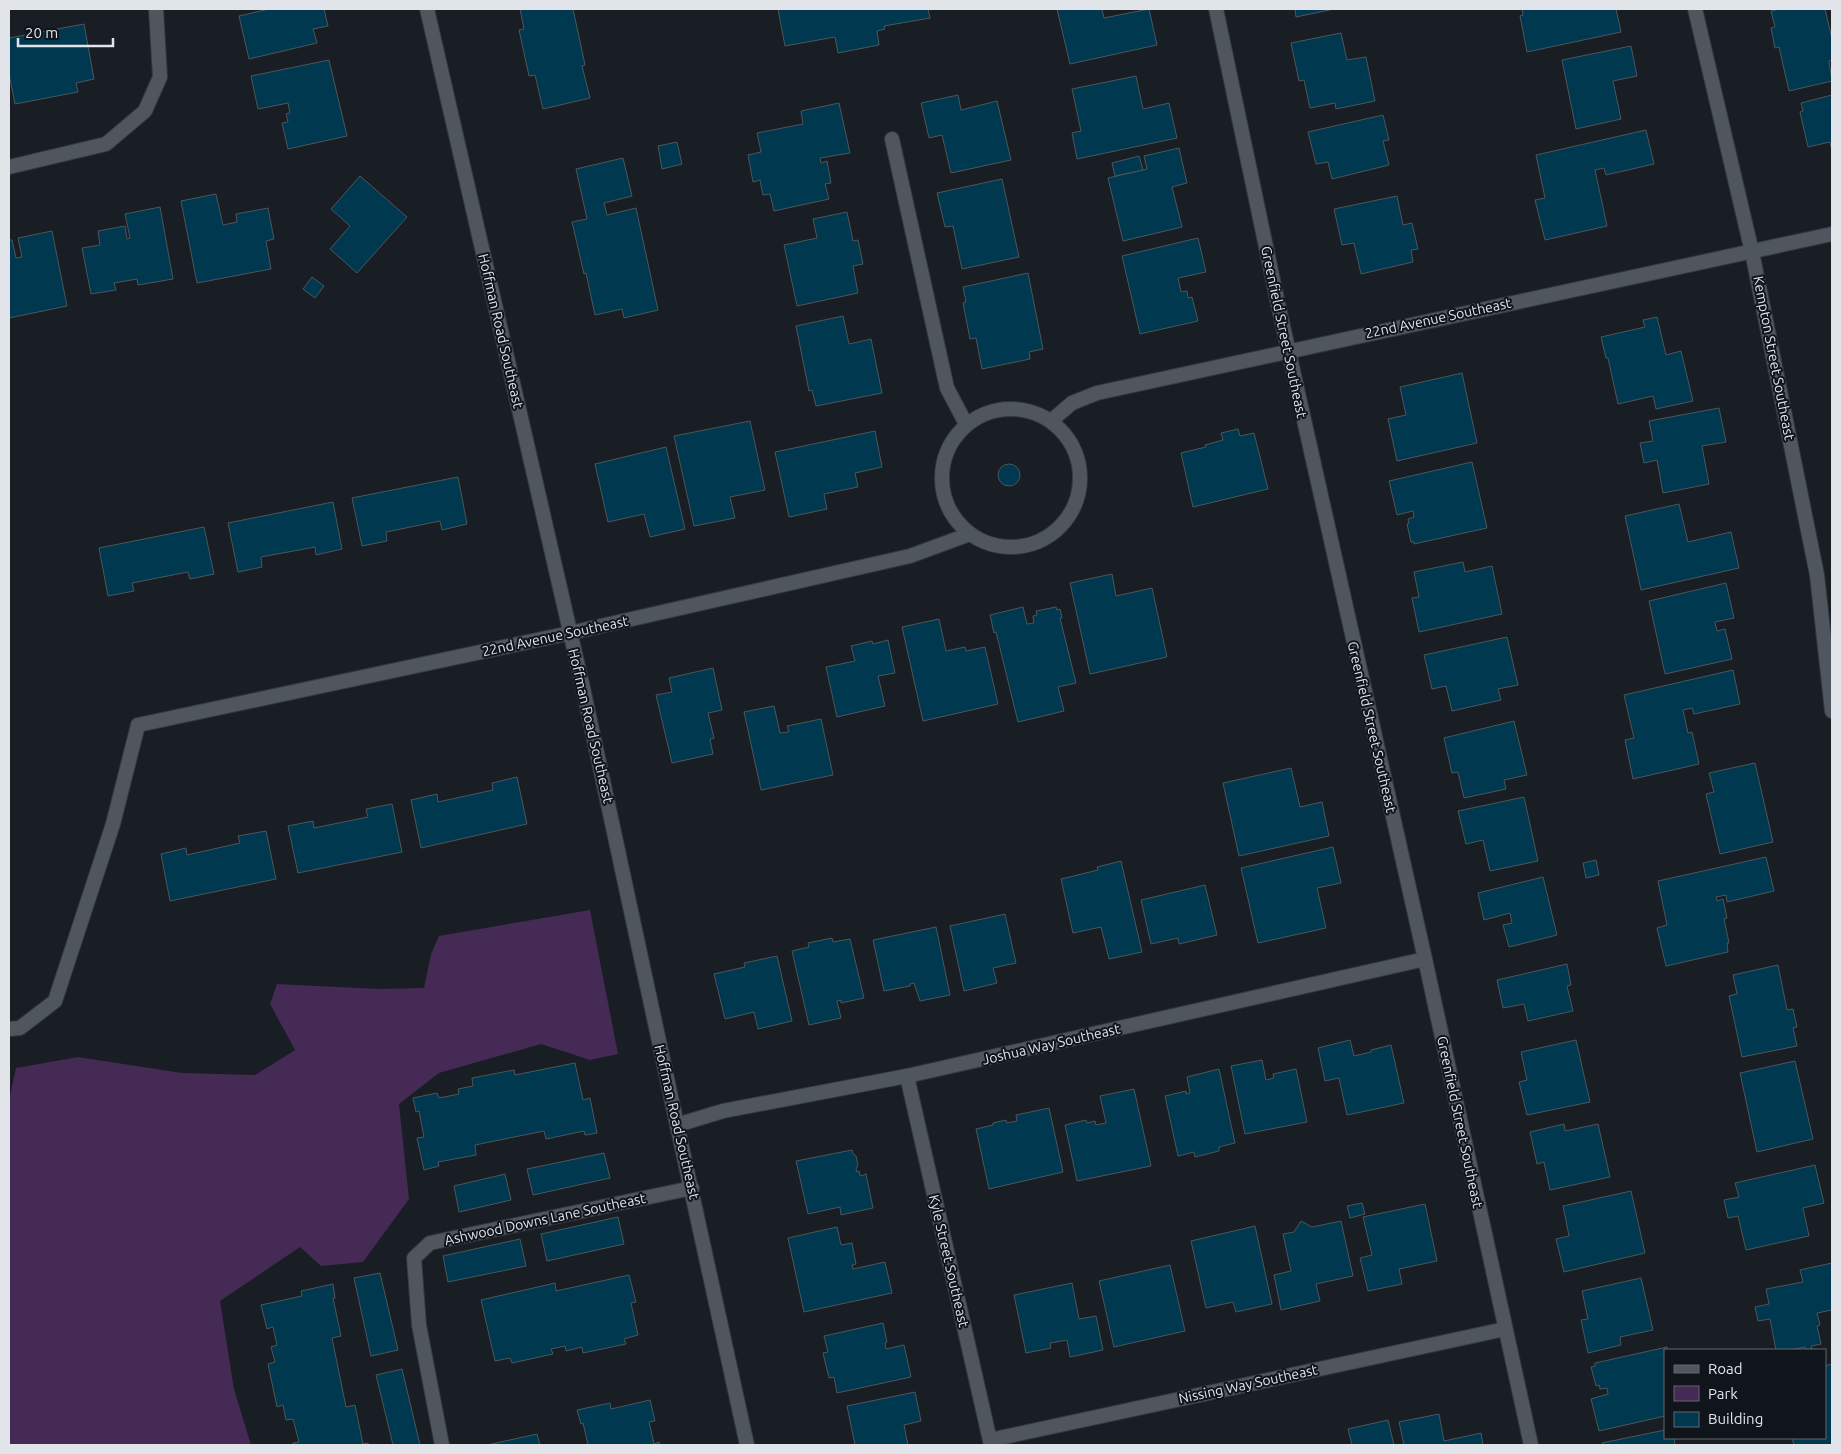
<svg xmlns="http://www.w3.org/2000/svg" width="1841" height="1454" viewBox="0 0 1841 1454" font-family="Ubuntu,sans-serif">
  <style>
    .green { fill: #442a54 }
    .building { fill: #00394f; stroke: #4c565b }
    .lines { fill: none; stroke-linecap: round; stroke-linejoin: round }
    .service-casing { stroke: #35383d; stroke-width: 16 }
    .minor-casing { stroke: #35383d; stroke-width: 16 }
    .tertiary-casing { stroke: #35383d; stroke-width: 16 }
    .service { stroke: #50565e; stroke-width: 14 }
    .minor { stroke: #50565e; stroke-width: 14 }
    .tertiary { stroke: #50565e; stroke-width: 14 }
    .labels { text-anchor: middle; stroke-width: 4; stroke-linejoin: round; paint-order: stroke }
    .street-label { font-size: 14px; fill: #e1e4e9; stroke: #10141b }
  </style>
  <rect width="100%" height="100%" fill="#191d24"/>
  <polygon class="green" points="590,910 618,1054 590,1060 541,1044 439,1073 399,1104 409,1199 363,1262 321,1266 300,1247 220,1301 234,1389 251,1445 9,1445 9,1100 16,1068 78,1057 182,1073 255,1075 295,1050 270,1004 277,984 379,989 424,988 431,954 439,936"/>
  <g class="building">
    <polygon points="269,9 324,9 328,26 313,29 317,43 249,59 239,16"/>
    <polygon points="520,9 573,9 585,65 582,66 590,98 543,109 535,75 529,76 519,30 524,29"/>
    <polygon points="778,9 928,9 930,18 884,26 885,29 877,31 879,45 838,53 835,37 785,46"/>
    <polygon points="1057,9 1102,9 1104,18 1149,9 1157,45 1070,64"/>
    <polygon points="1295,9 1334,9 1296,17"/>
    <polygon points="1522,9 1616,9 1621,32 1527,52 1520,16 1523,15"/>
    <polygon points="1780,9 1825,9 1832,39 1832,60 1829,61 1832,81 1789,91 1779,47 1775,48 1771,28 1775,27 1771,11"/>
    <polygon points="84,24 94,79 76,83 78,92 15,104 9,74 9,38"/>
    <polygon points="1341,33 1347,60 1366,57 1375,101 1336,109 1335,103 1310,108 1304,80 1299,81 1291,43"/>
    <polygon points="1631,46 1637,76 1613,81 1621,119 1576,129 1562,60"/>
    <polygon points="329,60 347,136 288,149 282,123 288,122 286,114 290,113 288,103 258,109 251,76"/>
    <polygon points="1136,76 1143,109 1169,103 1177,138 1077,159 1072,133 1081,131 1072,89"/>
    <polygon points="958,95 961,110 997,101 1011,160 951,173 942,135 929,138 921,103"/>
    <polygon points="1832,95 1832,151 1830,142 1808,147 1800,112 1803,111 1801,103"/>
    <polygon points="839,103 850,153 820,158 821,163 827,161 831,183 825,184 829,199 774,211 770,194 763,195 760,180 753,182 748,155 761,152 757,133 803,124 801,111"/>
    <polygon points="1383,115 1389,140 1383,141 1389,165 1332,179 1328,162 1316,164 1308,132"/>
    <polygon points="1646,130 1654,164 1606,175 1604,168 1595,170 1607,226 1545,240 1535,200 1545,198 1536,155"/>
    <polygon points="677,142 682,164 662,169 658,146"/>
    <polygon points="1179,148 1187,183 1172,187 1182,227 1123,241 1108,178 1147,169 1144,156"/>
    <polygon points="1139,156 1143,170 1115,176 1112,163"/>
    <polygon points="623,158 632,196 604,203 607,215 636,208 658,310 624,318 622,309 595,315 586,273 584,274 572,222 587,219 576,169"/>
    <polygon points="360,176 407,217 357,273 330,249 350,226 331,209"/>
    <polygon points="1002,179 1019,257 962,269 953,226 945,227 937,193"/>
    <polygon points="216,194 223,225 237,222 236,214 268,208 274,239 266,241 271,269 197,283 181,201"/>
    <polygon points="1397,196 1403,225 1412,223 1418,249 1411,250 1413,262 1361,274 1354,243 1342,245 1334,209"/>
    <polygon points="160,207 173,279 138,285 137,279 114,283 116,290 91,294 82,248 100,245 98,231 125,226 127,239 130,238 125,214"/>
    <polygon points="847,212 853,241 858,240 863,264 853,266 858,293 797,306 784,245 817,238 813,219"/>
    <polygon points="52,231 67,306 9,318 9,240 12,240 16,258 22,257 18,238"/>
    <polygon points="1198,238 1206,272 1178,278 1181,292 1187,291 1188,298 1192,297 1198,321 1140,334 1122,256"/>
    <polygon points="1028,273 1043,349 1029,352 1030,359 982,369 976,338 970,339 963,303 966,302 963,287"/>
    <polygon points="312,277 324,286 315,298 303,289"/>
    <polygon points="843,316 849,344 871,339 882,393 816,406 812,390 809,391 796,326"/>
    <polygon points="1657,317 1666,355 1681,351 1693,401 1656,409 1653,396 1618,404 1608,358 1606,358 1601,337 1645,327 1643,320"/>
    <polygon points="1462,373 1477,443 1397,461 1388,419 1406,415 1400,387"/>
    <polygon points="1719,408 1726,442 1702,446 1709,484 1663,493 1657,460 1644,463 1640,443 1653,441 1649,421"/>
    <polygon points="750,421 765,490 730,497 735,518 694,526 674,436"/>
    <polygon points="1238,429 1240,436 1254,433 1268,489 1193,507 1181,453 1206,447 1205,445 1223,440 1221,433"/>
    <polygon points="875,431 882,467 855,473 858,487 824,494 827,509 789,517 775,452"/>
    <polygon points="666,447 685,529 650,537 644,514 608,522 595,464"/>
    <polygon points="1472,462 1487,528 1414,544 1414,542 1411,542 1407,524 1409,523 1408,519 1414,517 1413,511 1397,515 1389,481"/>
    <circle cx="1009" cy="475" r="11"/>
    <polygon points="458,477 467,524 442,530 440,521 386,532 387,541 362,546 352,498"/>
    <polygon points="333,502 342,549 316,555 315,547 261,557 262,567 238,572 228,523"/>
    <polygon points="1679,504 1688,542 1731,532 1739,568 1641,590 1625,516"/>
    <polygon points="204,527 214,574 190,579 188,572 132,583 134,591 108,596 99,548"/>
    <polygon points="1463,562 1465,572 1492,566 1502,614 1419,632 1412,598 1419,597 1414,572"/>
    <polygon points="1112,574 1116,596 1152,588 1167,657 1090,674 1070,583"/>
    <polygon points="1726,583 1734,618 1715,622 1717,631 1725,629 1732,659 1665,674 1649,601"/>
    <polygon points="1023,607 1027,624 1034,623 1033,616 1037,615 1036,611 1056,607 1057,610 1060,609 1062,618 1060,618 1076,683 1058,687 1064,711 1018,722 996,632 994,633 990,615"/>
    <polygon points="939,619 946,651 965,647 966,651 985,647 998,704 923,721 902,627"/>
    <polygon points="1507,637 1518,685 1498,689 1501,700 1452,711 1446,686 1432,689 1424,655"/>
    <polygon points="888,640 895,673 878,676 885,706 837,717 826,667 855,661 851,646 872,641 873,644"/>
    <polygon points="713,668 722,710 708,713 714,738 710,739 713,754 672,763 656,695 672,692 669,678"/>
    <polygon points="1733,670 1740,704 1694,714 1692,708 1683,710 1688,733 1692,732 1699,764 1633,779 1625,740 1634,738 1624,695"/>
    <polygon points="774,706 780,733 789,732 787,726 821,719 833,775 761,790 744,712"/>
    <polygon points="1514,721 1527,775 1504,780 1506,789 1464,798 1458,772 1452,773 1444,738"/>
    <polygon points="1755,763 1773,842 1720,854 1706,794 1714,792 1709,773"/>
    <polygon points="1291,768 1300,807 1322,802 1329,836 1239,856 1223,783"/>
    <polygon points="517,777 527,824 421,848 411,800 437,794 438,802 493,790 492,783"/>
    <polygon points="1524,797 1538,861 1490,871 1483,840 1466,844 1458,811"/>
    <polygon points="392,804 402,852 298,873 288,826 313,821 314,828 368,817 366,809"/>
    <polygon points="266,831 276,879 170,901 161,854 186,848 187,855 240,843 238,836"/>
    <polygon points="1333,847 1341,883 1317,888 1326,928 1258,943 1241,868"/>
    <polygon points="1766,857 1774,891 1727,902 1726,895 1716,897 1717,901 1723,899 1727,918 1724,919 1729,943 1727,943 1728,952 1666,966 1657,928 1667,925 1658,881"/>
    <polygon points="1596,860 1599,875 1586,878 1583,863"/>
    <polygon points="1121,861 1142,952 1109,959 1101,927 1073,933 1061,879 1098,870 1097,867"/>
    <polygon points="1543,877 1557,935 1509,947 1503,925 1512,923 1510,913 1484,920 1478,893"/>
    <polygon points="1205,885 1217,935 1179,944 1178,938 1151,944 1141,900"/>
    <polygon points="1005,914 1016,963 993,968 997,983 964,991 950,926"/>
    <polygon points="936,927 950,995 920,1001 914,983 910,984 910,986 884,991 873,940"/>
    <polygon points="832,938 833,942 850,939 864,998 841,1003 841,1000 837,1001 841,1018 809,1025 792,951 809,947 808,943"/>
    <polygon points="777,956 792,1021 758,1029 754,1012 725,1019 714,974 745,967 744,963"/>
    <polygon points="1567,964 1571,985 1567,986 1573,1011 1528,1021 1524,1004 1503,1008 1497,980"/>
    <polygon points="1778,965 1787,1010 1793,1009 1797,1027 1793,1028 1797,1046 1742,1057 1729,996 1737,994 1733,975"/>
    <polygon points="1350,1040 1354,1056 1371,1052 1371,1050 1391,1045 1404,1103 1347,1115 1339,1078 1325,1081 1318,1048"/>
    <polygon points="1576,1040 1590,1102 1527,1115 1519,1082 1527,1080 1521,1052"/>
    <polygon points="1262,1060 1266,1080 1274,1078 1273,1074 1296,1069 1307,1122 1245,1134 1231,1066"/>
    <polygon points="1795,1061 1813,1139 1757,1152 1740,1073"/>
    <polygon points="575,1063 583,1100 590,1098 597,1133 585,1135 584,1131 546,1139 544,1131 475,1145 476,1155 438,1162 439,1166 424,1170 417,1138 424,1137 419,1111 416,1112 413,1098 437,1093 439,1098 459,1094 458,1089 473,1086 472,1078 514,1070 515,1075"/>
    <polygon points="1219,1069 1235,1143 1219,1147 1219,1151 1195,1157 1194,1152 1178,1156 1165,1096 1186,1091 1186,1094 1190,1093 1187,1077"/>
    <polygon points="1134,1089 1151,1166 1077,1181 1065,1125 1086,1120 1087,1123 1095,1121 1096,1125 1106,1123 1100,1096"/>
    <polygon points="1049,1108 1063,1172 989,1189 976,1129 993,1125 993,1123 1006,1120 1007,1123 1017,1121 1016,1115"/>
    <polygon points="1564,1124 1565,1131 1598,1124 1610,1177 1550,1190 1544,1162 1537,1164 1530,1132"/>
    <polygon points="852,1150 853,1154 856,1156 858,1165 856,1169 857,1172 859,1171 860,1176 866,1174 873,1208 841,1215 840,1207 808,1214 796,1161"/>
    <polygon points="604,1153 610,1178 533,1195 527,1169"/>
    <polygon points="1815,1165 1824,1203 1803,1208 1809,1236 1746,1250 1738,1216 1728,1218 1724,1200 1739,1197 1735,1183"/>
    <polygon points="505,1174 511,1200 459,1212 454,1186"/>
    <polygon points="1631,1191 1645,1253 1564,1272 1556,1239 1569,1236 1563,1206"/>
    <polygon points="1362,1203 1365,1214 1350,1218 1347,1206"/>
    <polygon points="1425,1204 1437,1261 1399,1269 1402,1284 1368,1291 1360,1258 1372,1255 1363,1217"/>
    <polygon points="618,1217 624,1244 547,1261 541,1234"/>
    <polygon points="1301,1221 1312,1227 1341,1221 1353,1276 1316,1284 1320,1301 1281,1310 1274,1275 1291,1271 1283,1234 1294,1232"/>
    <polygon points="1255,1226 1272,1304 1236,1312 1233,1302 1206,1308 1191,1241"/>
    <polygon points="837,1227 841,1245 852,1243 856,1264 852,1265 853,1269 885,1262 892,1293 804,1312 788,1238"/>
    <polygon points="520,1239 526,1266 448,1282 443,1256"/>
    <polygon points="1832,1263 1832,1310 1817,1313 1820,1325 1817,1326 1821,1344 1811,1346 1812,1349 1806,1350 1805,1347 1790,1350 1776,1350 1770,1319 1758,1321 1755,1307 1769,1304 1766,1289 1803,1282 1800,1270"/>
    <polygon points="1170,1265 1185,1331 1114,1347 1099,1281"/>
    <polygon points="380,1273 398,1350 371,1356 354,1278"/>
    <polygon points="629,1275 636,1302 631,1303 638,1335 624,1339 626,1344 583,1353 582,1347 566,1351 565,1346 551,1349 553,1354 512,1363 510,1358 495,1361 481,1300 555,1283 556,1291"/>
    <polygon points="1641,1278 1653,1330 1620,1337 1621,1345 1588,1353 1581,1320 1588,1319 1582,1291"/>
    <polygon points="1072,1283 1079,1319 1096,1316 1103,1350 1070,1357 1067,1340 1050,1343 1051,1348 1026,1353 1014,1295"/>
    <polygon points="333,1284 335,1298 333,1298 341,1336 332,1338 346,1407 355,1405 363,1444 368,1443 369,1445 293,1445 293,1443 299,1442 293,1419 286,1420 283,1405 277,1407 268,1364 275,1362 271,1347 277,1345 273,1327 267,1329 261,1305 302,1296 301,1291"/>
    <polygon points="883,1323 887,1342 885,1343 886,1349 904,1345 911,1377 837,1393 834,1377 829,1378 823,1353 828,1352 824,1336"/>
    <polygon points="1667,1347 1667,1350 1665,1350 1665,1416 1599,1431 1591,1399 1608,1394 1607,1388 1600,1389 1599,1385 1596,1386 1591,1367 1595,1366 1595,1363"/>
    <polygon points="1832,1364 1832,1445 1794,1445 1792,1438 1825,1438 1825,1366"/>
    <polygon points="402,1369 420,1445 393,1445 376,1375"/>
    <polygon points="915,1392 921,1421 904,1425 908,1445 855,1445 847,1406"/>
    <polygon points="650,1400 655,1421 649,1422 654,1444 659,1442 660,1445 588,1445 583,1423 581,1424 577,1410 610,1403 611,1409"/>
    <polygon points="1439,1414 1444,1441 1481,1433 1483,1445 1404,1445 1399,1422"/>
    <polygon points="1388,1420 1394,1445 1352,1445 1348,1429"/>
    <polygon points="1665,1430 1665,1438 1674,1438 1675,1445 1603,1445 1602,1443"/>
    <polygon points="537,1434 540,1445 487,1445"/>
  </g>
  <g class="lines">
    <defs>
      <g id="service">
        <polyline points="892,139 947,388 966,424"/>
        <polyline points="9,1029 20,1028 55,1001 113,824 138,725"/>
      </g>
      <g id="minor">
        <polyline points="1216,9 1278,304 1425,959 1531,1445"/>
        <polyline points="1695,9 1752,252 1817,575 1832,711"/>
        <polyline points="9,167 106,144 145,111 160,77 156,9"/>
        <circle cx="1011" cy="478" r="69"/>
        <polyline points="1051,421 1072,403 1097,393 1832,234"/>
        <polyline points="138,725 570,633 910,556 970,534"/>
        <polyline points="907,1076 991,1445"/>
        <polyline points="677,1125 723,1111 907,1076 1425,959"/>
        <polyline points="990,1440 1505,1329"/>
        <polyline points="442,1445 419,1325 414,1258 430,1243 692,1188"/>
      </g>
      <polyline id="tertiary" points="427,9 583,688 677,1125 747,1445"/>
    </defs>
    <use href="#service" class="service-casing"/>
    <use href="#minor" class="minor-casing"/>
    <use href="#tertiary" class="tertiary-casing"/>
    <use href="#service" class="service"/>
    <use href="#minor" class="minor"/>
    <use href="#tertiary" class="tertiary"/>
  </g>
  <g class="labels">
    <g class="street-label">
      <text transform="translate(1438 318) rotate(-12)" y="5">22nd Avenue Southeast</text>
      <text transform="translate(501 331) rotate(77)" y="5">Hoffman Road Southeast</text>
      <text transform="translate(1284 332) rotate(78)" y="5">Greenfield Street Southeast</text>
      <text transform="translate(1774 358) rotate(79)" y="5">Kempton Street Southeast</text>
      <text transform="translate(555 636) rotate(-12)" y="5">22nd Avenue Southeast</text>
      <text transform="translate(591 726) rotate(77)" y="5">Hoffman Road Southeast</text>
      <text transform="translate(1372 727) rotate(77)" y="5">Greenfield Street Southeast</text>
      <text transform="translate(1051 1044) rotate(-13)" y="5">Joshua Way Southeast</text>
      <text transform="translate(677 1122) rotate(77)" y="5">Hoffman Road Southeast</text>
      <text transform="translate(1460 1122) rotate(78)" y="5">Greenfield Street Southeast</text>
      <text transform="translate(545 1219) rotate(-12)" y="5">Ashwood Downs Lane Southeast</text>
      <text transform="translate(949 1261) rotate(77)" y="5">Kyle Street Southeast</text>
      <text transform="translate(1248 1384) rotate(-12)" y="5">Nissing Way Southeast</text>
    </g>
  </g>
  <rect width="1841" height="1454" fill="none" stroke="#e1e4e9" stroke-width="20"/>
  <rect x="1664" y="1349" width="162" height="90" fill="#10141b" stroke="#64676d"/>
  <rect x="1674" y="1365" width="25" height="8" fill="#50565e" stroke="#64676d"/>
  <text x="1708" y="1374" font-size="15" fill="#e1e4e9">Road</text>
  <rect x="1674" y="1386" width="25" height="15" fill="#442a54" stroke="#64676d"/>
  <text x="1708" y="1399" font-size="15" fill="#e1e4e9">Park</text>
  <rect x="1674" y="1412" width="25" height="15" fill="#00394f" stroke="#64676d"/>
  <text x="1708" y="1424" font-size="15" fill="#e1e4e9">Building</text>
  <path d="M18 38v8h95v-8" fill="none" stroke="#e1e4e9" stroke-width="2.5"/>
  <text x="25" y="38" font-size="15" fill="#e1e4e9" stroke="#10141b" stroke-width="4" paint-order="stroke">20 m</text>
</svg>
